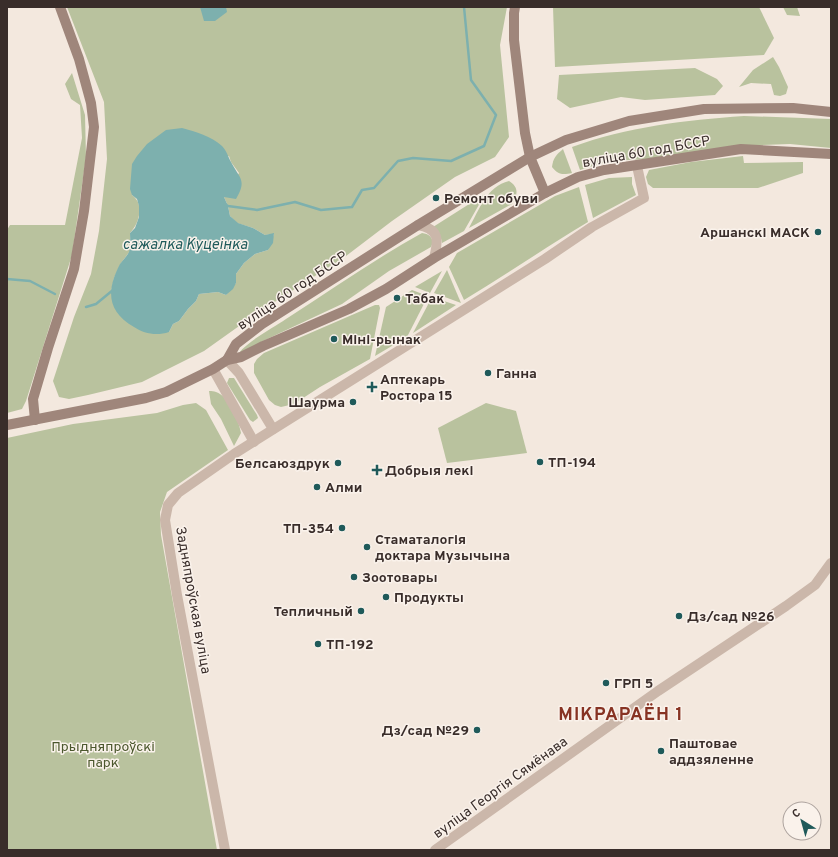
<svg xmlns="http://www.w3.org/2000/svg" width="838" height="857" viewBox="0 0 838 857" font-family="Overpass,sans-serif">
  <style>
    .green { fill: #b9c29e; fill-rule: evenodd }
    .water { fill: #7db0ae }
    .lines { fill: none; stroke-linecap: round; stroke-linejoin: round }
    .stream { stroke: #7db0ae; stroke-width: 2.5 }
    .street { stroke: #cbb7aa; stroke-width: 10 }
    .secondary { stroke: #9f867b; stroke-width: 10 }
    .poi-dot { fill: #1f5a5a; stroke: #faf2eb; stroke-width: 1.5 }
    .labels { text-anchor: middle; stroke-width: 3; stroke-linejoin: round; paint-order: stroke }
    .street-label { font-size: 14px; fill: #392d2a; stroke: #faf2eb }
    .poi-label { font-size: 14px; font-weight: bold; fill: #392d2a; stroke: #faf2eb; text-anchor: start }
    .park-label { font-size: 14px; fill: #4b572d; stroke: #faf2eb }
    .water-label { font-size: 15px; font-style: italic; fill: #1f5a5a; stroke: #faf2eb }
    .district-label { font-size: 18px; font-weight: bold; letter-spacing: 1px; fill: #873323; stroke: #faf2eb }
  </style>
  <rect width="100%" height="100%" fill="#f3e8de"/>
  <g class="green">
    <path d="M67,7H507L500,45L509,137L495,157L455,177L392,221L346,256L256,314L204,351L142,382L88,395L69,399L59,397L53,381L74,317L91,274L99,231L107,159L104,102ZM229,156L231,162L239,173L224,197L228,206L230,216L237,223L253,228L265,235L274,234L268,250L255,254L244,263L236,274V283L226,295L218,292L199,294L196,301L188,309L179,321L173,324L169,332L111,292L114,278L121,263L130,251V233C139,224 145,204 132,195Z"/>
    <polygon points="553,7 759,7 774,38 764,55 555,67"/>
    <polygon points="783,7 797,7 800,16 787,15"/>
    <polygon points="773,57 779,67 788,87 786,94 780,96 774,95 771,84 751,83 739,87 753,70"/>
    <polygon points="695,68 717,79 723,86 715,95 645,100 621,97 570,108 557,99 559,75"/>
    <polygon points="72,73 85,115 86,157 72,255 26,401 22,409 7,413 7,230 10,225 65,225 82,138 80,105 71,99 65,84"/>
    <path d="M744,116L831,119V148L790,144L734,146L648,159L610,161L580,170L572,147C627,127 685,120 744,116Z"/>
    <path d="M563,149L572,173C563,175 558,175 552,167C553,158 556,155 563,149Z"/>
    <polygon points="743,156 744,163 803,162 803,173 758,188 653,188 648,184 646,177 649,170 691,162"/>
    <polygon points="632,177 632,184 636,195 593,218 585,185 609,178"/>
    <path d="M509,181C519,187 518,195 512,204L469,228C479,210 487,186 509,181Z"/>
    <path d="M579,187L588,222C546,247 506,275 464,300L449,267L457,253L555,196Z"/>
    <path d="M485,194L464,231L442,243C441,236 439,231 433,227Z"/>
    <path d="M422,233C429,234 431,236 433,242L431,247L389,271L342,304L265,340L241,354L239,353C248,341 273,328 286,319C331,290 375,259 422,233Z"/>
    <polygon points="447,270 461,303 434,293"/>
    <polygon points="442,271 430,293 415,287"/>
    <polygon points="412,290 428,296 407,337 375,356 386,307"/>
    <polygon points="432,297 456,305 413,333"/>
    <polygon points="375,305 379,305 380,308 370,359 320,387 294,404 281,407 275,405 269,400 254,373 254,364 257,359 264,353"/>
    <polygon points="229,378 234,378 257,415 258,418 253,422 250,420 227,383"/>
    <path d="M209,391C212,391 214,391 216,392C229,396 239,421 241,433L234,446L221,419L211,404Z"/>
    <polygon points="196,403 206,410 228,450 167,492 160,512 161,535 217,850 7,850 7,438 73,424 157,413 183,405"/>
    <polygon points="486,403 516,411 527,453 447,463 438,428"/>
  </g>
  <g class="water">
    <polygon points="200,7 226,7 227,12 215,21 204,21"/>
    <path d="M182,128C196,132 211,136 222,146C227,151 228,157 231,162C240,179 247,180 236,199L224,197L228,206L230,216L238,223L253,228L265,235L274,233L273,243L268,250L255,254L244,263L236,274V283L233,289L226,295L218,292L199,294L196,301L188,309L179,321L173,324L169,332C157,336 144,334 134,327C107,311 106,291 120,264C123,260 127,256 129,252C131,247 130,239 130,233L135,228L139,217V206L137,199L132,195L130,189L132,164L137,156L147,144L166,130Z"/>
  </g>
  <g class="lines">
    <g class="stream">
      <polyline points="225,204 228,206 257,210 295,202 321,210 352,207 362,190 374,188 398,161 413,158 451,161 484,146 496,115 471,80 464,7"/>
      <polyline points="7,279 30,281 55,294"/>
      <polyline points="86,307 96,304 113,290"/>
    </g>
    <g class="street">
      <path d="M418,225C439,229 439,239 434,258"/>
      <polyline points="227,360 239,373 273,429"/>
      <polyline points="213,369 254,442"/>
      <polyline points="225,850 177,595 165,520 168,505 178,493 234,454 545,259 592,227 644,198 637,166"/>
      <polyline points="435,850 658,691 786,606 815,585 831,563"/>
    </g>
    <g class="secondary">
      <polyline points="515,7 514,13 514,40 525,133 530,157 545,193"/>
      <polyline points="227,360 236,344 262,324 418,225 530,157 566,140 629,121 704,109 793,108 831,112"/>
      <polyline points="35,420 33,399 48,348 74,269 84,211 94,127 91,103 79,59 60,7"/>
      <polyline points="7,425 146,398 166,392 213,369 227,360 241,357 263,346 349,309 386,289 434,258 545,193 578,177 604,170 741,149 831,154"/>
    </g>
  </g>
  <g class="poi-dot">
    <circle cx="436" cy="198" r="4"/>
    <circle cx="818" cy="232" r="4"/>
    <circle cx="397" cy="298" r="4"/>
    <circle cx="334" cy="339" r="4"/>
    <circle cx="488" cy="373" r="4"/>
    <path d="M370 381h4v4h4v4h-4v4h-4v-4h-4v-4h4z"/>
    <circle cx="353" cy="402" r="4"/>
    <circle cx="540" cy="462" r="4"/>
    <circle cx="338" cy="463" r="4"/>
    <path d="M375 464h4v4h4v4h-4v4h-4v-4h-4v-4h4z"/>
    <circle cx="317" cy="487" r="4"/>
    <circle cx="342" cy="528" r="4"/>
    <circle cx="367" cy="547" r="4"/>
    <circle cx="354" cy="577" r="4"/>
    <circle cx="386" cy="597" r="4"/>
    <circle cx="361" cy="611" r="4"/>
    <circle cx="679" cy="616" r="4"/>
    <circle cx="318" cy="644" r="4"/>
    <circle cx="606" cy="683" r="4"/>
    <circle cx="477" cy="730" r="4"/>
    <circle cx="661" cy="751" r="4"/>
  </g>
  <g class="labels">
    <g class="street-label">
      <text transform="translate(646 151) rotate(-10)" y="5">вуліца 60 год БССР</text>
      <text transform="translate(292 290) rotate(-34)" y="5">вуліца 60 год БССР</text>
      <text transform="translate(194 600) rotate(80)" y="5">Задняпроўская вуліца</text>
      <text transform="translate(500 787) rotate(-36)" y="5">вуліца Георгія Сямёнава</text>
    </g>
    <g class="poi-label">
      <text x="444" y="203">Ремонт обуви</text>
      <text x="810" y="237" text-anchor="end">Аршанскі МАСК</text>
      <text x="405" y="303">Табак</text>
      <text x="342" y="344">Міні-рынак</text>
      <text x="496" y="378">Ганна</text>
      <text x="380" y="384">Аптекарь<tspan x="380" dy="16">Ростора 15</tspan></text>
      <text x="345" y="407" text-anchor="end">Шаурма</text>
      <text x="548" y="467">ТП-194</text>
      <text x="330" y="468" text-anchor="end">Белсаюздрук</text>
      <text x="385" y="475">Добрыя лекі</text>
      <text x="325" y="492">Алми</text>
      <text x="334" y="533" text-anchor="end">ТП-354</text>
      <text x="375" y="544">Стаматалогія<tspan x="375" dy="16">доктара Музычына</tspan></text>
      <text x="362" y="582">Зоотовары</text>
      <text x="394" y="602">Продукты</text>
      <text x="353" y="616" text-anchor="end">Тепличный</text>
      <text x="687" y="621">Дз/сад №26</text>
      <text x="326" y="649">ТП-192</text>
      <text x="614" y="688">ГРП 5</text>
      <text x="469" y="735" text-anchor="end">Дз/сад №29</text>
      <text x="669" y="748">Паштовае<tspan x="669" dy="16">аддзяленне</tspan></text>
    </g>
    <g class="park-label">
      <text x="103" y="751">Прыдняпроўскі<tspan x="103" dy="16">парк</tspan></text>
    </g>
    <g class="water-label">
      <text x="185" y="249">сажалка Куцеінка</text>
    </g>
    <g class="district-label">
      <text x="621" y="720">МІКРАРАЁН 1</text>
    </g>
  </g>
  <rect width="838" height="857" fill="none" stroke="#392d2a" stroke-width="16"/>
  <g transform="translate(802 821) rotate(323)"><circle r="19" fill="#faf2eb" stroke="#ada39e"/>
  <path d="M0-3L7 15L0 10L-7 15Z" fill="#1f5a5a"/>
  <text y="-6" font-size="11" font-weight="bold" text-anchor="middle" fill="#392d2a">С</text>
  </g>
</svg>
